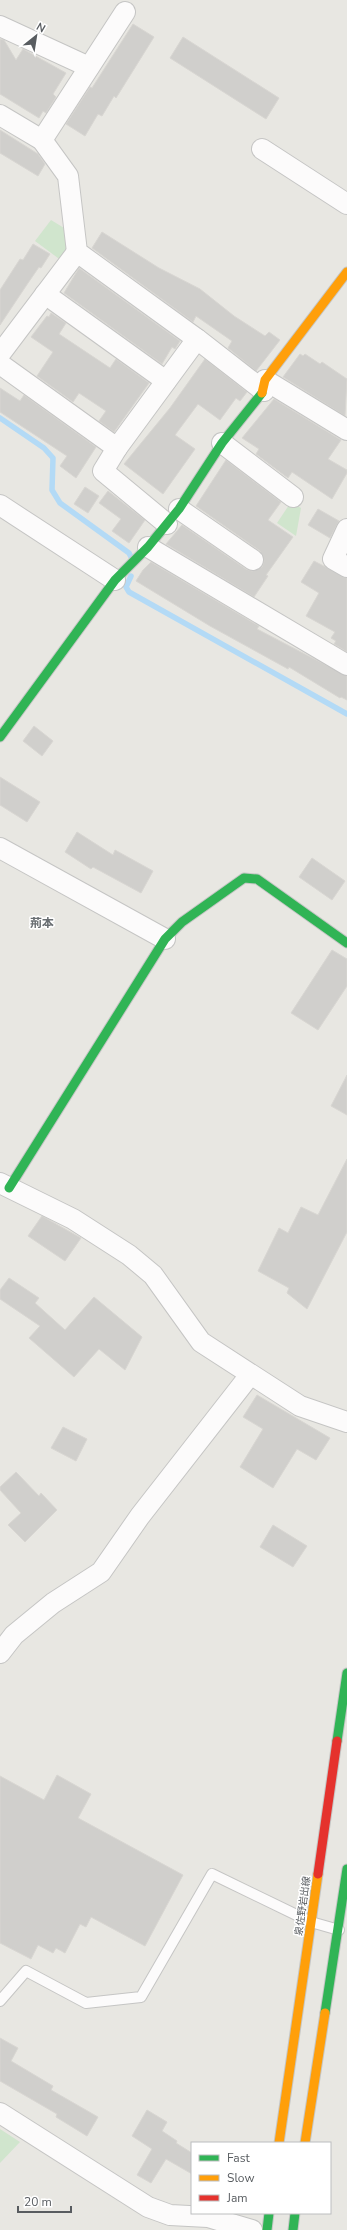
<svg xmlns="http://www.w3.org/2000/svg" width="347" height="2230" viewBox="0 0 347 2230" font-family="'Nunito Sans','Noto Sans JP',sans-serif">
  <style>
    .green { fill: #d0e5cd }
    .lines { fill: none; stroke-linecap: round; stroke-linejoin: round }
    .stream { stroke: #b3daf6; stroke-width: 5.5 }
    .building { fill: #d0cfcc; stroke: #d8d6d2 }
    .lane-casing { stroke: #c5c5c4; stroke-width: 12 }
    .street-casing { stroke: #c5c5c4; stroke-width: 22 }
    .fast-casing { stroke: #c5c6c5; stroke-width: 11 }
    .slow-casing { stroke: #c5c6c5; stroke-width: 11 }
    .jam-casing { stroke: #c5c6c5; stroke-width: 11 }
    .lane { stroke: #fcfbfb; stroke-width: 10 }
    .street { stroke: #fcfbfb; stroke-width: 20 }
    .fast { stroke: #30b455; stroke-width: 9 }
    .slow { stroke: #ff9f0a; stroke-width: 9 }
    .jam { stroke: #e5322d; stroke-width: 9 }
    .labels { text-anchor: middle; stroke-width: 3; stroke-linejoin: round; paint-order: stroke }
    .street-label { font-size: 10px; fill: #585c60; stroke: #fff }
    .quarter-label { font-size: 12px; font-weight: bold; fill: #696e72; stroke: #fff }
  </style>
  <rect width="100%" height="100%" fill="#e8e7e2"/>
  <g class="green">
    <polygon points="51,220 69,231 70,246 62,261 35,241"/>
    <polygon points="291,502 301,508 296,536 277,523"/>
    <polygon points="0,2129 20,2142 0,2163"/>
  </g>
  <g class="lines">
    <g class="stream">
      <polyline points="0,418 44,448 53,458 52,490 60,503 129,553 131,557"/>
      <polyline points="131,576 126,587 129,592 347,714"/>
    </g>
  </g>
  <g class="building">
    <polygon points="133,24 154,37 116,98 114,96 102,116 98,114 85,136 66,124 90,87 92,88"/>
    <polygon points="183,37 279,98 266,119 170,58"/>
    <polygon points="0,39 4,40 16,60 23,49 66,73 53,94 56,97 46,113 43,111 39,118 0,94"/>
    <polygon points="0,130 38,154 45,164 38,176 0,153"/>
    <polygon points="102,232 159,268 200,289 234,316 265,336 269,332 280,340 256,371 228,348 232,341 196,316 193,322 92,248"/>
    <polygon points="33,244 50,254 41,268 39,267 28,283 0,325 0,290 20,259 23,260"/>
    <polygon points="79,268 180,341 175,349 172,347 162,364 64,293"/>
    <polygon points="51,313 66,323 59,334 110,368 116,359 149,383 114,432 99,421 106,411 79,393 73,402 37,376 53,352 31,337 47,316 49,317"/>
    <polygon points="300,354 303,356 305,354 320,364 322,362 347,379 345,416 283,377"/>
    <polygon points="205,359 247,392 240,401 236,398 220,420 198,404 175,435 195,449 163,494 124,464 170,408"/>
    <polygon points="0,388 20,401 24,395 96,447 76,478 60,466 67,456 0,412"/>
    <polygon points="274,399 341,440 328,459 347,470 347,473 332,499 292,472 288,478 256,454 259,449 242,438"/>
    <polygon points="226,460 281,502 268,520 293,537 266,575 268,576 254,597 166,544 182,525 246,569 252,571 262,567 264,561 260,551 196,506"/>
    <polygon points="85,487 99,496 88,513 74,504"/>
    <polygon points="108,491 145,520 129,543 112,531 121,519 99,503"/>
    <polygon points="318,509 339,521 330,538 308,525"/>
    <polygon points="314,561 347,578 347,652 334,644 336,641 331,638 335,632 306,616 319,593 301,582"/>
    <polygon points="151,562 259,626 257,629 347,676 347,700 341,697 340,698 289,667 288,669 210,626 136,581 143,570"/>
    <polygon points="34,726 53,741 42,756 23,741"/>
    <polygon points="0,777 40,802 27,822 0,805"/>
    <polygon points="77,832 113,855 115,850 153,871 141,893 93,867 91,869 65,852"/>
    <polygon points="312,858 345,881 332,900 299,877"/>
    <polygon points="332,950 347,959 347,986 318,1030 291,1013"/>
    <polygon points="347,1075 347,1115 331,1106"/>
    <polygon points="347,1159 347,1232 307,1309 287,1293 289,1288 258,1271 279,1228 288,1233 301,1207 318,1215"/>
    <polygon points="42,1216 81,1238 65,1261 28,1236"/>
    <polygon points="9,1278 39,1298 35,1303 65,1330 94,1297 142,1337 125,1370 99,1349 74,1377 29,1338 40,1326 0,1299 0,1290"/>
    <polygon points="257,1395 330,1438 316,1460 297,1449 273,1488 240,1467 263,1429 243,1417"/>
    <polygon points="63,1427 87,1439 76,1461 51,1448"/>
    <polygon points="16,1472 39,1496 41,1493 57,1510 25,1542 8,1525 21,1513 0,1490 0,1487"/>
    <polygon points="273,1525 307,1546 293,1567 260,1547"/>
    <polygon points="57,1775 91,1794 78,1818 183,1875 145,1946 91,1917 86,1927 80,1924 65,1953 56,1948 53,1953 38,1945 31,1959 0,1943 0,1776 44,1800"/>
    <polygon points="0,2038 18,2048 11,2061 53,2086 51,2090 98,2117 87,2136 56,2117 57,2114 0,2081"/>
    <polygon points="147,2110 167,2122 162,2131 177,2141 176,2143 192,2153 192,2174 166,2159 151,2183 137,2175 152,2149 132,2136"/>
  </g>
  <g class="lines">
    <defs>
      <polyline id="lane" points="0,2001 26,1971 86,2003 141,1997 212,1874 311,1922 339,1930"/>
      <g id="street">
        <polyline points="0,26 89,67"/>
        <polyline points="0,115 42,140 68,176 77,252 197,339 264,391"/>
        <polyline points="42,140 125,12"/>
        <polyline points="262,149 347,204"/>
        <polyline points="45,294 166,381"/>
        <polyline points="0,354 77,252"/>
        <polyline points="0,364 117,448 197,339"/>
        <polyline points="265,380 347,430"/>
        <polyline points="222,443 293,497"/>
        <polyline points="117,448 103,471 167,524"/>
        <polyline points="0,505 115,580"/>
        <polyline points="179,509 253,560"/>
        <polyline points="347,529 333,559 347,567"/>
        <polyline points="148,547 347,665"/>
        <polyline points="0,848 165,939"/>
        <polyline points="0,1183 73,1219 129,1255 153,1275 201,1342 300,1406 347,1422"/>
        <polyline points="0,1653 14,1635 53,1603 101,1572 140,1516 250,1375"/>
        <polyline points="0,2113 148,2207 170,2215 208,2217 252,2230"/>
      </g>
      <g id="fast">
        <polyline points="0,737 115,580 148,547 179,509 222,443 262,393"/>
        <polyline points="9,1188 165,939 182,922 244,878 257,879 347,943"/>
        <polyline points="337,1741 347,1673"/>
        <polyline points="325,2013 347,1869"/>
        <polyline points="267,2230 269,2213"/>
        <polyline points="293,2230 295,2213"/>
      </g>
      <g id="slow">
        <polyline points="262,393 265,380 347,272"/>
        <polyline points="279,2143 318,1874"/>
        <polyline points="305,2143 325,2013"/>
      </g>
      <polyline id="jam" points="318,1874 337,1741"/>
    </defs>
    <use href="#lane" class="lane-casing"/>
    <use href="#street" class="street-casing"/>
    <use href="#fast" class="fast-casing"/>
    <use href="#slow" class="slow-casing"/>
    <use href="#jam" class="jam-casing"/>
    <use href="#lane" class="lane"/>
    <use href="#street" class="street"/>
    <use href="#fast" class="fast"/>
    <use href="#slow" class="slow"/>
    <use href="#jam" class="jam"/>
  </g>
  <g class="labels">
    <g class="street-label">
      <text transform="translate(302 1906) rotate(-82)" y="4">泉佐野岩出線</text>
    </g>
    <g class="quarter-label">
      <text x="42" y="927">荊本</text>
    </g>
  </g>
  <rect x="191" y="2142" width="140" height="72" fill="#ffffff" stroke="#bcbebf"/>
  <rect x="199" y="2155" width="20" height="6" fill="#30b455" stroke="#bcbebf"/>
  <text x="227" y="2162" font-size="12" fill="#585c60">Fast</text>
  <rect x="199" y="2175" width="20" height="6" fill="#ff9f0a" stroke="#bcbebf"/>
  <text x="227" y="2182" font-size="12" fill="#585c60">Slow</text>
  <rect x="199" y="2195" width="20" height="6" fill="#e5322d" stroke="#bcbebf"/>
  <text x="227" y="2202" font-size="12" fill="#585c60">Jam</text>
  <g transform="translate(36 36) rotate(30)" stroke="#ffffff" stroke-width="3" paint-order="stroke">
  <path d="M0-3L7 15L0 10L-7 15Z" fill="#585c60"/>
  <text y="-6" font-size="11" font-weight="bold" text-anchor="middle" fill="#585c60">N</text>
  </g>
  <path d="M18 2206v6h53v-6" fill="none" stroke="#585c60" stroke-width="2"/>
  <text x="24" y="2206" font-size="12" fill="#585c60" stroke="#ffffff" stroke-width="3" paint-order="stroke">20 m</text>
</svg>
